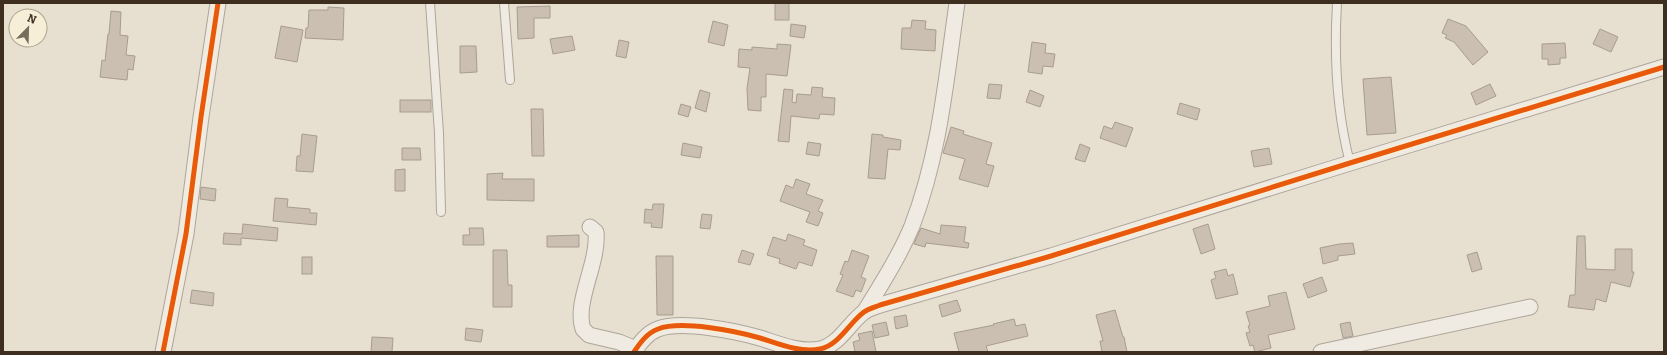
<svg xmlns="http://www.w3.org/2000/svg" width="1667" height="355" viewBox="0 0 1667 355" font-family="Bitter,serif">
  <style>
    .building { fill: #cbbfb2; stroke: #a89c90 }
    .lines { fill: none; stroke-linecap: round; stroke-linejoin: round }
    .lane-casing { stroke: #ada599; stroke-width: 10 }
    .street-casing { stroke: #ada599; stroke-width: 17 }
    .lane { stroke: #efebe3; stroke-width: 8 }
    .street { stroke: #efebe3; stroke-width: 15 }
    .cycleway-casing { stroke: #f7eed8; stroke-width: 8 }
    .cycleway { stroke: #e8590c; stroke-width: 5 }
  </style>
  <rect width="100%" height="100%" fill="#e7e0d1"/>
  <g class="building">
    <rect x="775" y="3" width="14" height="17"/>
    <polygon points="550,6 550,18 534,18 534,38 518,39 517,7"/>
    <polygon points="328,7 344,8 343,40 305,38 306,28 308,28 309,10 328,10"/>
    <polygon points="111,11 121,12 120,35 128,36 126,55 135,56 133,70 128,69 127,80 100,77 102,60 105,61 108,34 109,34"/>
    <polygon points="1448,19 1466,26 1488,52 1473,65 1454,42 1445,38 1447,35 1442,33"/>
    <polygon points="912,20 926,21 925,29 936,30 935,51 901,49 902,28 911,28"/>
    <polygon points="713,21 728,25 724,46 708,42"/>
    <polygon points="791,24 806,26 804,38 790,36"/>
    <polygon points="281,26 303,30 297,62 275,58"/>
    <polygon points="1600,29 1618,37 1611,52 1593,44"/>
    <polygon points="572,36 575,50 553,54 550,39"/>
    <polygon points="619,40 629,42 626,58 616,56"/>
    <polygon points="1032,42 1046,44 1045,53 1055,54 1053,67 1043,66 1042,74 1028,72"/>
    <polygon points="1565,43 1566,58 1560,58 1560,64 1548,65 1548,59 1542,59 1542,44"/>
    <polygon points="777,44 791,45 787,76 766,74 766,97 761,97 761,111 748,110 747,88 750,68 738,67 739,49 752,50 752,47 777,49"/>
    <polygon points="460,46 476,46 477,72 460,73"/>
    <polygon points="1391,77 1396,133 1367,135 1363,79"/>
    <polygon points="989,84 1002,85 1000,99 987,98"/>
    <polygon points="1490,84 1496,96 1476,105 1471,93"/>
    <polygon points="812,87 823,88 822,97 835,98 834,115 820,114 819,119 791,116 789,142 778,141 784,89 793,90 792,102 796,103 797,94 811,95"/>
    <polygon points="700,90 710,93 706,112 695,108"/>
    <polygon points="1030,90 1044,96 1040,107 1026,102"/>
    <rect x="400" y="100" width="31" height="12"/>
    <polygon points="1180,103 1200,109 1197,120 1177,114"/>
    <polygon points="681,104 691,107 688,117 678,114"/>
    <polygon points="531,109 543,109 544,156 532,156"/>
    <polygon points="1115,122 1133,128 1126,147 1100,138 1104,126 1112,129"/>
    <polygon points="951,127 964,131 963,134 992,143 986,164 994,166 988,187 959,179 965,159 943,153"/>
    <polygon points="302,134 317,136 313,172 296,171 297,156 300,156"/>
    <polygon points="872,134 883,135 883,137 901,140 900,150 888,149 885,179 868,178"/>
    <polygon points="808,142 821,144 819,156 806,154"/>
    <polygon points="683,143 702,147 700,158 681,155"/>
    <polygon points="1080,144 1090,148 1085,162 1075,159"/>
    <polygon points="402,148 420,148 421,160 402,160"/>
    <polygon points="1269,148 1272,164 1254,167 1251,151"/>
    <polygon points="405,169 405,191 395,191 395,170"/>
    <polygon points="503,173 502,179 534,179 534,201 487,200 487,174"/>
    <polygon points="796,179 810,184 806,194 823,200 818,211 823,213 818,226 806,222 810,212 780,201 786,185 793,188"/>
    <polygon points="201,187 216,189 215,201 200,199"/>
    <polygon points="275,198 288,199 287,207 310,209 310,213 317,213 316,225 273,221"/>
    <polygon points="653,204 664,204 662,228 651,227 652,223 644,223 645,209 652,210"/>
    <polygon points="702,214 712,215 710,229 700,228"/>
    <polygon points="243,224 278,228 277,241 241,238 241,245 223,244 224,233 242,234"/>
    <polygon points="1208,224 1215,249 1201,254 1193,229"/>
    <polygon points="941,225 966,227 964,242 969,243 968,248 926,243 925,247 914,244 921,228 940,234"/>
    <polygon points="469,228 483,228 484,245 463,245 463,235 470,235"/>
    <polygon points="788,234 805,240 803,245 817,250 812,266 799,262 796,269 779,263 780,259 767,255 773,237 786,241"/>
    <polygon points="579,235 579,247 547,247 547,236"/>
    <polygon points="1577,236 1585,236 1586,269 1615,270 1615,249 1632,249 1632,272 1634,272 1630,287 1611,282 1606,302 1596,299 1594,310 1568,307 1570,295 1575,295"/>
    <polygon points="1353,243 1355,254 1338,256 1338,260 1323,264 1320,248 1339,244"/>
    <polygon points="493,250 507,250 508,285 512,285 512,307 493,307"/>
    <polygon points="742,250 754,254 750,265 738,262"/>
    <polygon points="852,250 869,256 861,277 866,279 861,292 856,290 853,297 836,291 843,275 840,274 845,261 848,262"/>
    <polygon points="1477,252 1482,269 1472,272 1467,255"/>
    <polygon points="656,256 673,256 673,315 657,315"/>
    <rect x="302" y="257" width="10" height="17"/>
    <polygon points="1226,269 1228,276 1233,274 1238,294 1216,299 1211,280 1216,278 1214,272"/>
    <polygon points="1322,277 1327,291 1308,298 1303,284"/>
    <polygon points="192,290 214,293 213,306 190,303"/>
    <polygon points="1286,292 1295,329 1268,335 1271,348 1255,352 1253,345 1250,346 1246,333 1250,332 1248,326 1250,325 1246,312 1270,306 1268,296"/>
    <polygon points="957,300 961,311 942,317 939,305"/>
    <polygon points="1115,310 1123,337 1124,337 1127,352 1102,352 1100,341 1103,341 1096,315"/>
    <polygon points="906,315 908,326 896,329 894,317"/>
    <polygon points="1014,319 1016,326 1025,324 1028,336 986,346 988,352 959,352 954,333 994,325 993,324"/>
    <polygon points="886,322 889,335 875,338 872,325"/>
    <polygon points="1350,322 1353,336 1343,338 1340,324"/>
    <polygon points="466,328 483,330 481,342 465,340"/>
    <polygon points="872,331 876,352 855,352 853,342 860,340 858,334"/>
    <polygon points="372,337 393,338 392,352 371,352"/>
  </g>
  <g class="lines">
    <defs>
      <g id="lane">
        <polyline points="430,3 439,133 441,212"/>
        <polyline points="504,3 510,80"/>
        <path d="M1337,3C1334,55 1337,113 1350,163"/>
      </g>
      <g id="street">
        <path d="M590,227L596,232C599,263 574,302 583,329L589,335L619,342L636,349"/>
        <path d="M865,311C882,283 900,255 912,226C940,153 946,79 957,3"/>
        <polyline points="163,352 186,234 201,117 218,3"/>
        <path d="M634,352C640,343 647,333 658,329C681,320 736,331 760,338C779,344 800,353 820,349C839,345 849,323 864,312C868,309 875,307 880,305L1051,256L1350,163L1664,67"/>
        <polyline points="1321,352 1530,307"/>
      </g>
    </defs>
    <use href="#lane" class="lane-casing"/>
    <use href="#street" class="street-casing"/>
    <use href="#lane" class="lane"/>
    <use href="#street" class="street"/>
    <defs>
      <g id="cycleway">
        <polyline points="163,352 186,234 201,117 218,3"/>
        <path d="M634,352C640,343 647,333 658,329C681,320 736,331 760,338C779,344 800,353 820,349C839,345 849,323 864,312C868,309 875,307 880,305L1051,256L1350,163L1664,67"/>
      </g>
    </defs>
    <use href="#cycleway" class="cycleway-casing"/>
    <use href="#cycleway" class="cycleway"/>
  </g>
  <rect width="1667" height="355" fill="none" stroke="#3d2e20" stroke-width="8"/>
  <g transform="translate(28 28) rotate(23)"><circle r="19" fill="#f7eed8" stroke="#ada18e"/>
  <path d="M0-3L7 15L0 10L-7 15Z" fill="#786c5e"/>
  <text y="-6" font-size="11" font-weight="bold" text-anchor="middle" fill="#3d2e20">N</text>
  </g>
</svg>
